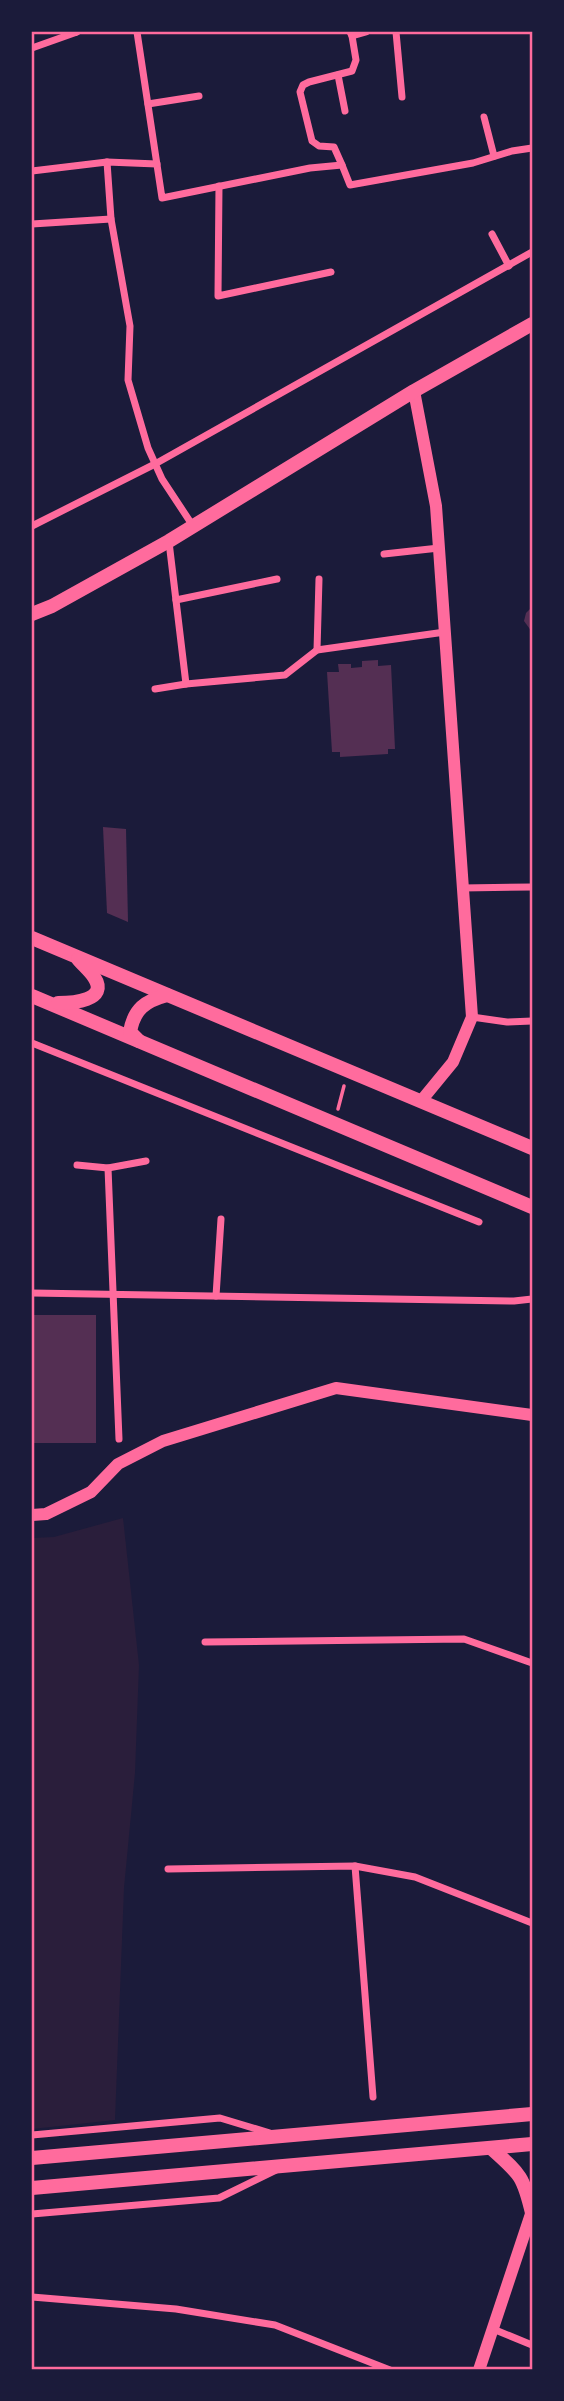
<svg xmlns="http://www.w3.org/2000/svg" width="564" height="2401" viewBox="0 0 564 2401" font-family="Barlow,sans-serif">
  <style>
    .green { fill: #2a1e3b }
    .building { fill: #542f53 }
    .lines { fill: none; stroke-linecap: round; stroke-linejoin: round }
    .path { stroke: #ff6b9d; stroke-width: 3.5 }
    .minor { stroke: #ff6b9d; stroke-width: 7 }
    .tertiary { stroke: #ff6b9d; stroke-width: 12 }
    .secondary { stroke: #ff6b9d; stroke-width: 14 }
    .neatline { fill: none; stroke: #ff6b9d; stroke-width: 2.5 }
  </style>
  <rect width="100%" height="100%" fill="#1b1b3a"/>
  <polygon class="green" points="123,1518 139,1665 135,1773 124,1888 115,2120 32,2129 32,1538 54,1537"/>
  <g class="building">
    <polygon points="532,607 532,632 524,621 526,613"/>
    <polygon points="378,660 378,666 391,665 395,749 388,749 388,754 340,757 340,752 332,752 327,672 339,672 338,664 351,664 351,668 362,667 362,661"/>
    <polygon points="103,827 126,829 128,922 107,913"/>
    <rect x="32" y="1315" width="64" height="128"/>
  </g>
  <g class="lines">
    <polyline class="path" points="338,1109 344,1086"/>
    <g class="minor">
      <polyline points="137,32 162,198 310,168 342,165 350,185 473,163 512,151 532,148"/>
      <polyline points="350,32 352,36 366,32"/>
      <polyline points="396,32 402,97"/>
      <polyline points="32,48 77,32"/>
      <polyline points="338,75 345,111"/>
      <polyline points="148,104 199,96"/>
      <polyline points="484,117 494,156"/>
      <polyline points="107,162 111,219 130,326 128,380 148,448 162,479 193,526"/>
      <polyline points="342,165 334,147 319,146 312,141 300,92 303,85 309,82 352,71 356,60 352,36"/>
      <polyline points="32,171 107,162 157,164"/>
      <polyline points="219,186 218,296 331,272"/>
      <polyline points="32,224 111,219"/>
      <polyline points="492,234 509,266"/>
      <polyline points="32,526 155,464 532,252"/>
      <polyline points="169,542 186,684 285,675 317,650 445,632"/>
      <polyline points="384,554 439,548"/>
      <polyline points="176,600 277,579"/>
      <polyline points="317,650 319,579"/>
      <polyline points="155,689 186,684"/>
      <polyline points="462,888 532,887"/>
      <polyline points="472,1017 507,1022 532,1021"/>
      <polyline points="32,1043 479,1222"/>
      <polyline points="77,1165 108,1168 146,1161"/>
      <polyline points="108,1168 119,1439"/>
      <polyline points="32,1293 514,1301 532,1299"/>
      <polyline points="216,1296 221,1219"/>
      <polyline points="205,1642 464,1639 532,1663"/>
      <polyline points="355,1866 373,2097"/>
      <polyline points="168,1869 355,1866 415,1877 532,1923"/>
      <polyline points="32,2135 220,2118 270,2133"/>
      <polyline points="32,2214 219,2198 276,2170"/>
      <polyline points="32,2297 176,2309 275,2325 390,2370"/>
      <polyline points="493,2329 532,2345"/>
    </g>
    <g class="tertiary">
      <polyline points="414,391 436,506 472,1017 453,1062 421,1101"/>
      <polyline points="32,1515 46,1514 91,1492 118,1464 163,1441 336,1388 532,1415"/>
      <polyline points="479,2370 532,2211"/>
    </g>
    <g class="secondary">
      <polyline points="32,614 52,606 169,541 414,391 532,324"/>
      <polyline points="32,938 532,1148"/>
      <polyline points="32,996 532,1207"/>
      <path d="M58,1003C71,1003 110,1001 94,977C90,971 83,965 78,959"/>
      <path d="M139,1041L130,1032C134,1009 145,1001 167,995"/>
      <path d="M491,2148C520,2174 523,2175 532,2213"/>
      <polyline points="32,2158 532,2114"/>
      <polyline points="32,2188 532,2144"/>
    </g>
  </g>
  <rect width="564" height="2401" fill="none" stroke="#1b1b3a" stroke-width="66"/>
  <rect x="33" y="33" width="498" height="2335" class="neatline"/>
</svg>
